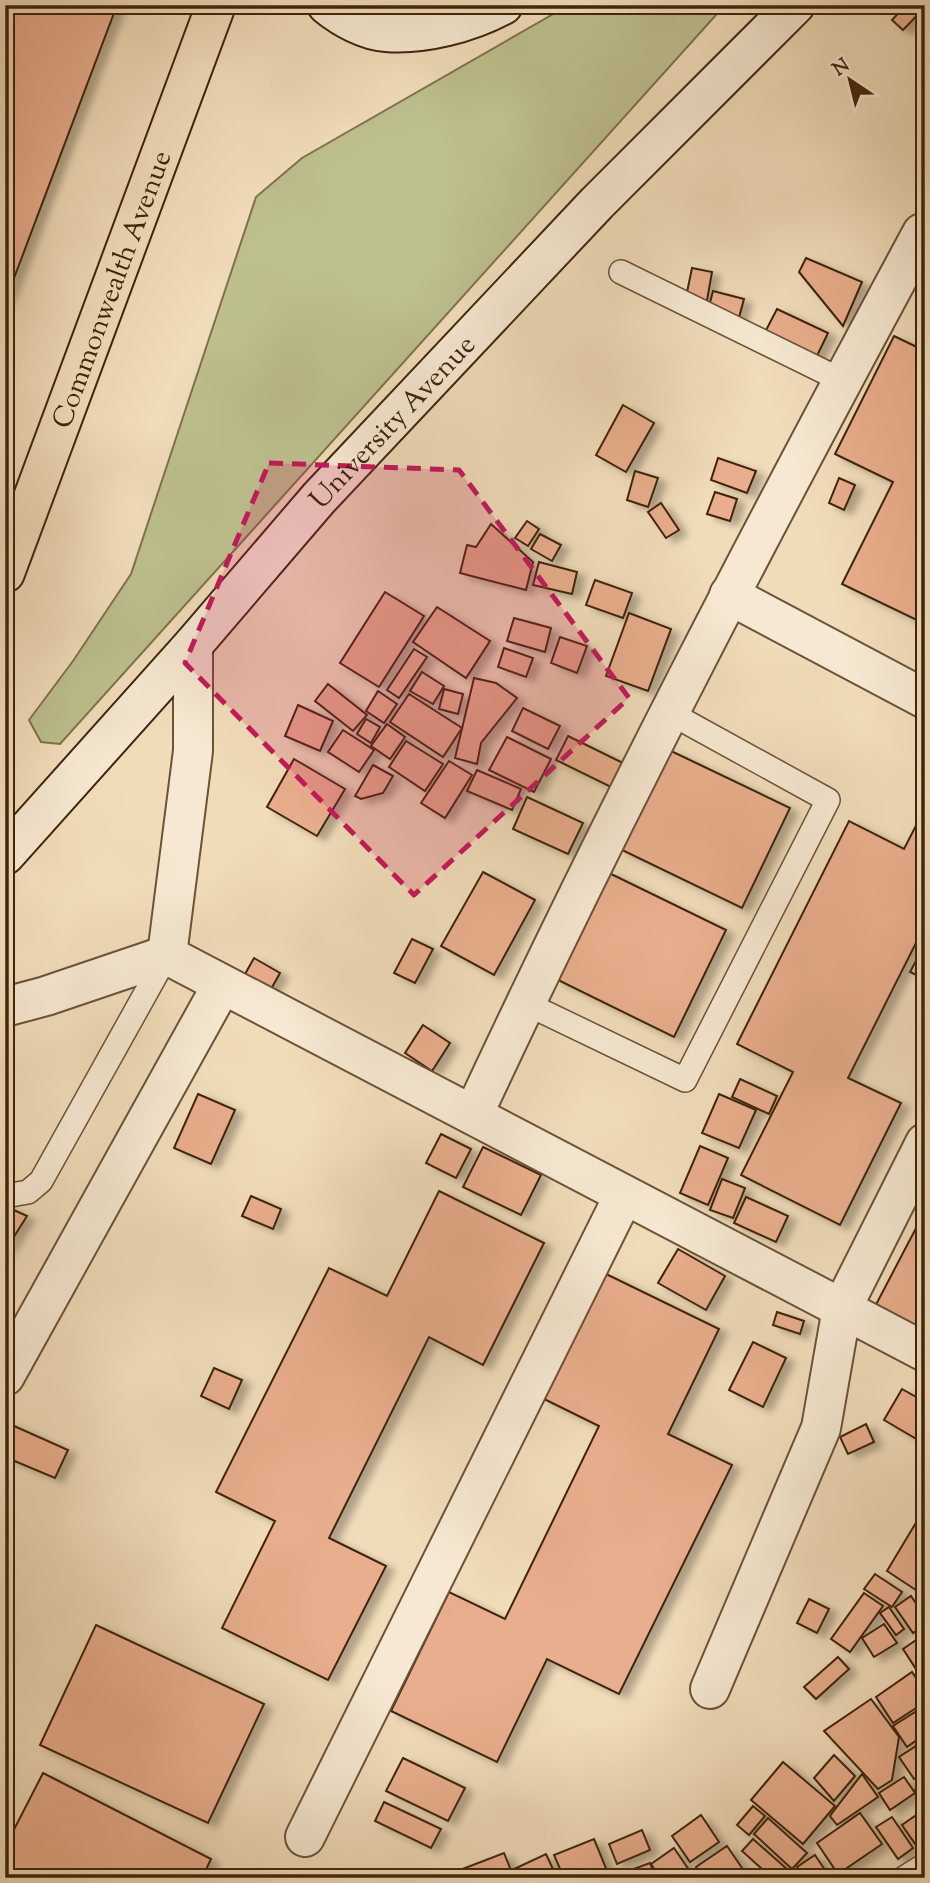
<svg xmlns="http://www.w3.org/2000/svg" width="930" height="1883" viewBox="0 0 930 1883" font-family="'Sorts Mill Goudy',serif">
  <style>
    .green { fill: #bdbf8d; stroke: #7e724c; stroke-width: 2 }
    .building { fill: #e9ae8d; stroke: #3f240b; stroke-width: 2; filter: url(#shadow) }
    .lines { fill: none; stroke-linecap: round; stroke-linejoin: round }
    .lane-casing { stroke: #6c5237; stroke-width: 26 }
    .street-casing { stroke: #6c5237; stroke-width: 42 }
    .secondary-casing { stroke: #3f240b; stroke-width: 42 }
    .primary-casing { stroke: #3f240b; stroke-width: 42 }
    .lane { stroke: #f6e8d2; stroke-width: 23 }
    .street { stroke: #f6e8d2; stroke-width: 38 }
    .secondary { stroke: #f6e8d2; stroke-width: 38 }
    .primary { stroke: #f1dcba; stroke-width: 38 }
    .marked { fill: #c2185b; fill-opacity: 0.2; stroke: #c2185b; stroke-width: 5; stroke-dasharray: 14 9; stroke-linejoin: round }
    .labels { text-anchor: middle; stroke-width: 7; stroke-linejoin: round; paint-order: stroke }
    .street-label { font-size: 28px; fill: #3f240b; stroke: #f6e8d2 }
  </style>
  <defs>
    <filter id="shadow"><feDropShadow dx="8" dy="4.5" stdDeviation="3.5" flood-color="#0004"/></filter>
  </defs>
  <rect width="100%" height="100%" fill="#f1dcba"/>
  <filter id="stains"><feTurbulence type="fractalNoise" baseFrequency=".00286" numOctaves="4"/><feColorMatrix values="0 0 0 0 .2 0 0 0 0 .09 0 0 0 0 .02 0 0 0 .5 -.17"/></filter>
  <radialGradient id="worn" r=".72"><stop offset=".6" stop-color="#630" stop-opacity="0"/><stop offset="1" stop-color="#630" stop-opacity=".3"/></radialGradient>
  <polygon class="green" points="569,5 725,5 60,744 41,742 29,720 73,661 131,574 256,197 302,158"/>
  <g class="building">
    <polygon points="5,5 117,5 5,302"/>
    <polygon points="906,5 925,7 903,30 892,20"/>
    <polygon points="806,258 862,282 843,326 799,272"/>
    <polygon points="692,268 712,272 706,306 685,302"/>
    <polygon points="713,291 744,299 738,321 707,314"/>
    <polygon points="777,309 828,333 815,360 763,336"/>
    <polygon points="894,336 925,351 925,624 842,584 893,482 835,454"/>
    <polygon points="623,405 654,423 626,472 596,455"/>
    <polygon points="718,458 756,471 747,493 711,480"/>
    <polygon points="635,471 658,478 648,507 627,500"/>
    <polygon points="839,478 855,485 844,510 829,503"/>
    <polygon points="715,492 737,499 730,521 707,514"/>
    <polygon points="661,503 679,530 666,538 648,512"/>
    <polygon points="527,521 539,529 528,546 515,538"/>
    <polygon points="491,524 533,562 526,590 460,573 467,545 476,547"/>
    <polygon points="540,534 561,545 552,561 531,549"/>
    <polygon points="539,562 577,572 572,594 533,585"/>
    <polygon points="595,580 632,593 623,618 586,605"/>
    <polygon points="385,592 424,616 379,687 340,663"/>
    <polygon points="437,607 490,641 466,678 413,642"/>
    <polygon points="629,613 671,629 648,691 606,676"/>
    <polygon points="514,618 551,628 545,652 507,641"/>
    <polygon points="560,637 587,646 577,673 551,663"/>
    <polygon points="504,648 533,658 526,677 498,667"/>
    <polygon points="414,649 427,657 399,698 387,690"/>
    <polygon points="422,672 444,686 433,704 410,691"/>
    <polygon points="474,678 496,683 517,698 481,743 477,764 455,758"/>
    <polygon points="328,684 367,715 353,731 315,701"/>
    <polygon points="444,689 463,694 458,714 439,709"/>
    <polygon points="378,691 397,704 384,723 366,711"/>
    <polygon points="409,694 462,728 443,757 390,722"/>
    <polygon points="298,705 333,721 320,751 285,736"/>
    <polygon points="523,708 560,726 548,749 512,731"/>
    <polygon points="366,719 380,727 371,743 357,734"/>
    <polygon points="387,724 405,737 390,759 371,746"/>
    <polygon points="343,730 374,750 359,772 328,752"/>
    <polygon points="568,736 625,764 613,788 556,760"/>
    <polygon points="507,737 551,759 534,792 489,770"/>
    <polygon points="406,741 443,764 425,791 389,767"/>
    <polygon points="669,750 790,808 742,908 620,849"/>
    <polygon points="294,759 345,789 317,836 267,807"/>
    <polygon points="449,761 472,775 445,818 421,803"/>
    <polygon points="373,765 393,776 383,793 361,799 355,796"/>
    <polygon points="477,770 521,789 512,810 467,791"/>
    <polygon points="527,797 583,823 568,854 513,829"/>
    <polygon points="925,808 925,925 848,1078 901,1103 840,1225 741,1175 793,1072 737,1044 849,821 904,849"/>
    <polygon points="483,872 535,900 494,975 441,946"/>
    <polygon points="607,872 726,930 674,1037 554,978"/>
    <polygon points="412,939 433,949 415,983 394,973"/>
    <polygon points="925,944 925,979 910,972"/>
    <polygon points="254,958 280,973 266,998 240,983"/>
    <polygon points="423,1025 450,1043 432,1071 405,1053"/>
    <polygon points="740,1079 777,1096 769,1114 732,1097"/>
    <polygon points="198,1094 235,1110 211,1164 174,1148"/>
    <polygon points="719,1094 756,1110 739,1148 702,1133"/>
    <polygon points="441,1134 471,1149 456,1178 426,1163"/>
    <polygon points="700,1146 728,1158 708,1205 680,1193"/>
    <polygon points="483,1147 541,1175 521,1215 463,1187"/>
    <polygon points="722,1179 745,1188 733,1218 710,1210"/>
    <polygon points="439,1191 544,1243 483,1365 429,1337 329,1538 386,1566 328,1680 222,1628 275,1521 216,1492 329,1268 387,1296"/>
    <polygon points="251,1196 281,1209 273,1229 242,1216"/>
    <polygon points="746,1197 788,1216 776,1242 734,1223"/>
    <polygon points="5,1206 27,1216 5,1251"/>
    <polygon points="925,1211 925,1344 870,1316"/>
    <polygon points="678,1249 725,1276 706,1310 658,1283"/>
    <polygon points="604,1273 719,1329 668,1434 732,1465 619,1694 547,1659 497,1762 391,1711 449,1592 505,1619 599,1426 542,1398"/>
    <polygon points="777,1312 804,1321 800,1334 773,1325"/>
    <polygon points="753,1342 786,1358 763,1407 729,1390"/>
    <polygon points="214,1368 242,1380 229,1409 201,1396"/>
    <polygon points="902,1389 925,1402 925,1444 884,1420"/>
    <polygon points="5,1422 68,1450 55,1478 5,1457"/>
    <polygon points="866,1424 874,1442 848,1454 840,1437"/>
    <polygon points="920,1516 925,1522 925,1596 887,1571"/>
    <polygon points="875,1574 902,1592 892,1607 864,1589"/>
    <polygon points="864,1593 883,1606 850,1652 831,1639"/>
    <polygon points="911,1596 925,1617 925,1625 913,1633 895,1607"/>
    <polygon points="809,1599 829,1609 817,1633 797,1623"/>
    <polygon points="889,1607 904,1629 896,1635 880,1613"/>
    <polygon points="884,1624 897,1643 874,1657 862,1638"/>
    <polygon points="96,1625 264,1704 208,1823 40,1745"/>
    <polygon points="925,1634 925,1663 916,1669 903,1649"/>
    <polygon points="838,1657 849,1669 816,1699 804,1687"/>
    <polygon points="912,1672 925,1691 925,1721 916,1708 893,1723 876,1697"/>
    <polygon points="871,1699 899,1737 892,1780 878,1789 824,1731"/>
    <polygon points="915,1712 925,1726 925,1734 907,1747 893,1726"/>
    <polygon points="925,1740 925,1772 914,1779 899,1757"/>
    <polygon points="834,1755 855,1776 834,1801 814,1778"/>
    <polygon points="403,1758 465,1788 448,1821 386,1791"/>
    <polygon points="783,1762 835,1806 803,1844 751,1800"/>
    <polygon points="43,1773 211,1859 202,1878 5,1878 5,1847"/>
    <polygon points="862,1774 878,1797 837,1825 830,1816"/>
    <polygon points="904,1777 915,1793 890,1810 879,1793"/>
    <polygon points="925,1783 925,1804 915,1790"/>
    <polygon points="384,1802 441,1829 431,1848 375,1821"/>
    <polygon points="753,1806 765,1816 749,1835 737,1825"/>
    <polygon points="922,1811 925,1816 925,1843 918,1848 902,1825"/>
    <polygon points="860,1813 882,1844 838,1874 817,1843"/>
    <polygon points="701,1815 719,1842 690,1862 672,1836"/>
    <polygon points="892,1817 913,1848 898,1859 876,1827"/>
    <polygon points="768,1818 807,1853 792,1869 754,1834"/>
    <polygon points="642,1830 650,1850 617,1864 609,1844"/>
    <polygon points="594,1839 610,1878 564,1878 554,1855"/>
    <polygon points="753,1839 797,1878 772,1878 742,1851"/>
    <polygon points="727,1846 742,1868 728,1878 703,1878 696,1867"/>
    <polygon points="674,1848 689,1870 678,1878 660,1878 651,1864"/>
    <polygon points="504,1853 514,1878 439,1878"/>
    <polygon points="546,1854 557,1878 518,1878 514,1869"/>
    <polygon points="815,1855 829,1876 825,1878 804,1878 797,1867"/>
    <polygon points="650,1863 656,1878 624,1878 622,1873"/>
  </g>
  <g class="lines">
    <defs>
      <g id="lane">
        <polyline points="621,272 843,381"/>
        <polyline points="525,1003 685,1080 828,800 670,713"/>
        <polyline points="5,1196 28,1192 41,1181 167,955"/>
        <polyline points="904,1878 925,1865"/>
      </g>
      <g id="street">
        <polyline points="729,595 925,699"/>
        <polyline points="167,955 193,751 193,645"/>
        <polyline points="5,1007 46,996 167,955 925,1352"/>
        <path d="M473,1115C612,816 765,524 922,233"/>
        <polyline points="5,1376 222,985"/>
        <polyline points="710,1689 821,1428 842,1308 925,1143"/>
        <polyline points="305,1837 624,1195"/>
      </g>
      <g id="secondary">
        <path d="M327,5C343,18 366,31 386,32C424,35 470,23 503,5"/>
        <path id="s1" d="M5,855L193,645L319,498L597,203L795,5"/>
      </g>
      <g id="primary">
        <path id="s2" d="M5,573L216,5"/>
      </g>
    </defs>
    <use href="#lane" class="lane-casing"/>
    <use href="#street" class="street-casing"/>
    <use href="#secondary" class="secondary-casing"/>
    <use href="#primary" class="primary-casing"/>
    <use href="#lane" class="lane"/>
    <use href="#street" class="street"/>
    <use href="#secondary" class="secondary"/>
    <use href="#primary" class="primary"/>
  </g>
  <path class="marked" d="M269,463L459,470L629,698L414,895L185,663Z"/>
  <g class="labels">
    <g class="street-label">
      <text dy="10" stroke="none"><textPath href="#s2" startOffset="303">Commonwealth Avenue</textPath></text>
      <text dy="10" stroke="none"><textPath href="#s1" startOffset="581">University Avenue</textPath></text>
    </g>
  </g>
  <rect width="930" height="1883" fill="none" stroke="#f1dcba" stroke-width="28"/>
  <rect x="7" y="7" width="916" height="1869" fill="none" stroke="#3f240b" stroke-width="3.5"/>
  <rect x="14" y="14" width="902" height="1855" fill="none" stroke="#3f240b" stroke-width="2"/>
  <g transform="translate(850 80) rotate(325)" stroke="#f6e8d2" stroke-width="5" paint-order="stroke">
  <path d="M0-5L12 26L0 18L-12 26Z" fill="#3f240b"/>
  <text y="-10" font-size="19" font-weight="bold" text-anchor="middle" fill="#3f240b">N</text>
  </g>
  <rect width="100%" height="100%" filter="url(#stains)"/>
  <rect width="100%" height="100%" fill="url(#worn)"/>
</svg>
